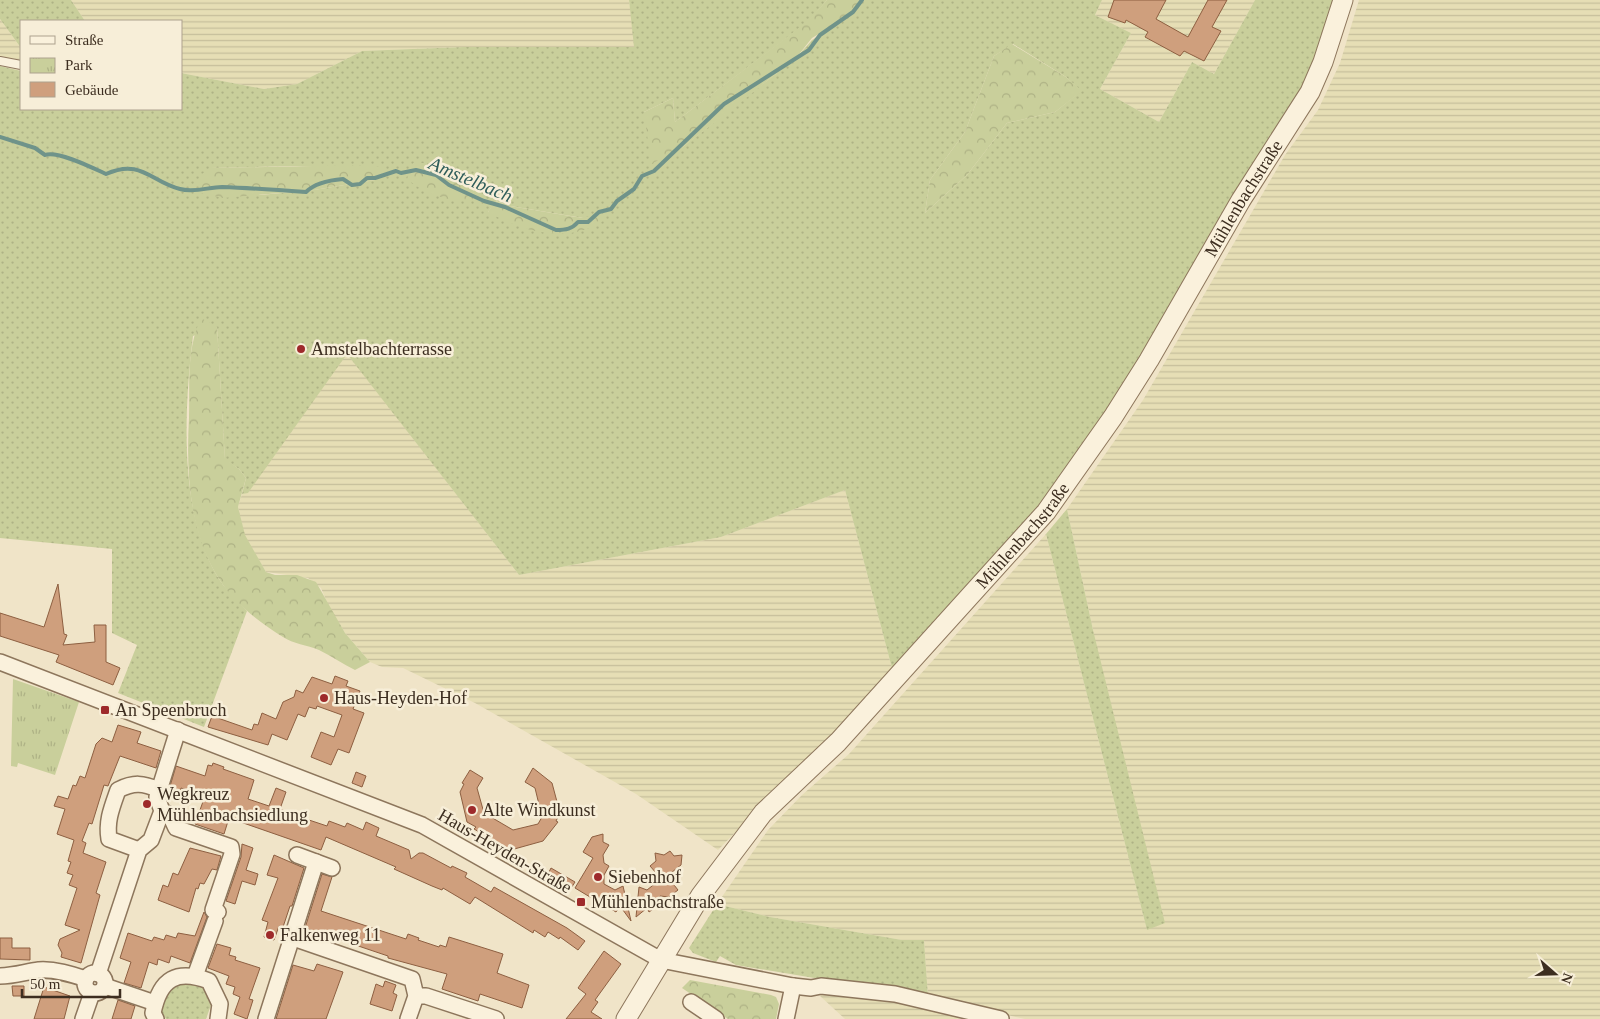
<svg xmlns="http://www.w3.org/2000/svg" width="1600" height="1019" viewBox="0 0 1600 1019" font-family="Georgia,serif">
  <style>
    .farmland { fill: url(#farmland-rules) }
    .grass { fill: url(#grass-dots); fill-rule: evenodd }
    .forest { fill: url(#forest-crowns) }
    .park { fill: url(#park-tufts) }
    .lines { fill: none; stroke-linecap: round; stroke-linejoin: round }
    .stream { stroke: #6f938a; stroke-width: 4 }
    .building { fill: #cf9f7d; stroke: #8d5f41 }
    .service-casing { stroke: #8d765c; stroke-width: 10 }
    .minor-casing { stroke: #8d765c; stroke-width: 18 }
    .tertiary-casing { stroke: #8d765c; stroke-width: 21 }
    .service { stroke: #faf1dc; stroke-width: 8 }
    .minor { stroke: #faf1dc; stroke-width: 15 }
    .tertiary { stroke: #faf1dc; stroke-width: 19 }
    .poi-dot { fill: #9e2a2b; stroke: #f7eed8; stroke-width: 2 }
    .labels { text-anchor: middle; stroke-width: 5; stroke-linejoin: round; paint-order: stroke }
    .street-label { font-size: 18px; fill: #3d2e20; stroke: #f7eed8 }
    .poi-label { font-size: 18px; fill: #3d2e20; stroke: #f7eed8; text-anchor: start }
    .water-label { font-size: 19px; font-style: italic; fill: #2f5d5a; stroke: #f7eed8 }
  </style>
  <defs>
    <pattern id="farmland-rules" width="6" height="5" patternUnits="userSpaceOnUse" patternTransform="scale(1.25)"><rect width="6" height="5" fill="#e6deb5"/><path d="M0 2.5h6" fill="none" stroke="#c6bf9b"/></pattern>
    <pattern id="grass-dots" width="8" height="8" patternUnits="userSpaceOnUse" patternTransform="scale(1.25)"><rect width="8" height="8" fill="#c9cf9b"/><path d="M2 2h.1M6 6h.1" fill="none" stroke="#aeb285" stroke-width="1.8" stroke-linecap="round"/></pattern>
    <pattern id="forest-crowns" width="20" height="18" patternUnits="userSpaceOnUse" patternTransform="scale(1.25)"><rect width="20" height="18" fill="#c9cf9b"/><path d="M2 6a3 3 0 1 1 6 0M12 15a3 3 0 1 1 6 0" fill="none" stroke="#aeb285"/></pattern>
    <pattern id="park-tufts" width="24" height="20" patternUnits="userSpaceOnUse" patternTransform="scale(1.25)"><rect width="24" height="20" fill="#c9cf9b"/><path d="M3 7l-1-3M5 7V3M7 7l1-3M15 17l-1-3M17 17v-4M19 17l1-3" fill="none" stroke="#aeb285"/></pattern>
  </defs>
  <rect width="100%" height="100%" fill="#f0e4c8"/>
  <g class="farmland">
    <polygon points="71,0 629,0 635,47 463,47 362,51 297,84 264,89 181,73 181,21 85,21"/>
    <polygon points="1102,0 1255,0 1214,74 1192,62 1159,122 1100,89 1131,33 1095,15"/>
    <polygon points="1359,0 1600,0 1600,1019 1025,1019 928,997 924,940 902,940 770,917 717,904 768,830 802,795 849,754 1046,534 1147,930 1093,630 1067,509 1143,400 1285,155 1318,110 1340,63"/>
    <polygon points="0,19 21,48 21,60 0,56"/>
    <polygon points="347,353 519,575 721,537 845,490 893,672 718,850 636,794 475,703 403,668 382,667 370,662 345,633 329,607 321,588 308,578 266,572 244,535 238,507 242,494 248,492"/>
    <polygon points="822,993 858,993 995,1019 845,1019 820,996"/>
  </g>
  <g class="grass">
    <polygon points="0,0 71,0 85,21 21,21 21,48 0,19"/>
    <path d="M629,0H827L809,21L675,122L673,98L644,112L680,149L796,58L812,40L849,16L860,0H1102L1095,15L1131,33L1100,89L1159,122L1192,62L1214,74L1255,0H1337L1308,85L1065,480L893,672L845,490L721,537L519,575L347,354L248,493L242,494L246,478L239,469L225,460L217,327L193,336C184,410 178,517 221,582C228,592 238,601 247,611L204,727L118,693L137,645L112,633V549L0,538V66L21,71V109H181V73L264,89L297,84L362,51L463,47H634ZM1013,44L1066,77L1081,91L1055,112L1007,123L967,175L925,213L930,180L965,132L994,56ZM296,166L332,167L375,180L314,190L260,195L211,168ZM496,201L510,206L583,218L488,212Z"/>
    <polygon points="1067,509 1093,630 1165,923 1147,930 1046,534"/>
    <polygon points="717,904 770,917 902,940 924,940 928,997 736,965 720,956 716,962 693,953 689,948"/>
    <polygon points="184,982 203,988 211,1005 206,1019 166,1019 161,1011 167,991"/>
  </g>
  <g class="forest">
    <polygon points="827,0 860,0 849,16 812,38 796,58 727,113 680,149 651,164 644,112 673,98 675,122 808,21"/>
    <polygon points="1012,44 1066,77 1082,91 1055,112 1007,123 967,175 925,213 930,180 965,132 994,56"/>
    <path d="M413,163C449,163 455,167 478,193L472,201C446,200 428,196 407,179Z"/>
    <polygon points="361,165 383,167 385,174 375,180 314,190 223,198 200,193 199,176 211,168"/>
    <path d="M495,201L510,206L582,218L602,213L604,220C568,245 523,232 488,212Z"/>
    <path d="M201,318L217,327L225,459L239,469L246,478L238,507L245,535L266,572L275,575H297L316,582L345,633L370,662L355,670C343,664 331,656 319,650C307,645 293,644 283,637C261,623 236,605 221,582C189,535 186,473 189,418C190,383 186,350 201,318Z"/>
    <polygon points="690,980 771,995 776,997 779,1004 776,1019 728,1019 682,988"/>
  </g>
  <polygon class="park" points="13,679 79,702 55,775 18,763 17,767 11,766"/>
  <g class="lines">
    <path class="stream" d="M0,137L35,148L45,155C57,150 93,168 106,174C141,158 151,182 180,189C194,193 209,187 222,187C250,188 279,190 306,192C315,183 331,180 343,179L352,185L360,184L367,178H375L396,171L401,173L416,170L436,175L449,185L484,201L505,207L556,230C566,230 572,229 578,222H588L599,212L611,209L617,201L634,189L642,176L654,171L724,104L809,50L820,35L853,12L862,0"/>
  </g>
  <g class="building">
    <polygon points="1114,0 1166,0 1156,19 1188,37 1208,0 1227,0 1212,27 1221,31 1204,61 1184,51 1180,56 1145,37 1148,32 1126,20 1125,23 1108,17"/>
    <polygon points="58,584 64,634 67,635 63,645 95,642 94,625 106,625 106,662 120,668 113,685 56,662 59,655 0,636 0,613 44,627"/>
    <polygon points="335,676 348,681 346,686 360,691 353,709 364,713 349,753 338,749 331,765 311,757 321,732 334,737 342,715 317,706 316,709 309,707 305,717 298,714 287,740 272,734 268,745 208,727 212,716 252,730 254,724 258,725 262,713 276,719 283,702 294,697 296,690 303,693 312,677 332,684"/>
    <polygon points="118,725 141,732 137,743 161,751 156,768 120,756 108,786 104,785 92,824 89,823 82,841 86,843 83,853 106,862 96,893 100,895 81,963 61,957 62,953 58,945 60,939 80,930 65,925 77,888 69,885 73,875 67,873 71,862 68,861 74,840 57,834 65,809 54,806 58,796 68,799 73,785 76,786 80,776 85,778 96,744 102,738 112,742"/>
    <polygon points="213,763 224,767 223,769 254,780 248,799 269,806 276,788 286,792 280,809 300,817 327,826 329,821 345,827 347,823 363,830 366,822 379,828 376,836 409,850 411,859 419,853 423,853 451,868 452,866 467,873 465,877 491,892 494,887 567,928 585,941 578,950 560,937 559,939 548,932 545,937 534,930 533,933 475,897 470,904 443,888 442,890 432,886 394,869 396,867 326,837 321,850 229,818 224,834 195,824 205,796 181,788 179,796 168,793 176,766 205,776 208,765 212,766"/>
    <polygon points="533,768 552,783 560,813 556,821 558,822 543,841 500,853 504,846 474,829 476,827 467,822 460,792 464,784 462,783 470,770 483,778 477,788 484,813 513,830 538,824 542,817 535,788 525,782"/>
    <polygon points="356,772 366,776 362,787 352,783"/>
    <polygon points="603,834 603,842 609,845 603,855 604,863 609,866 604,875 604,884 615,890 623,886 631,921 620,906 616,912 606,906 604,897 595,900 575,888 593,858 583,852 592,837"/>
    <polygon points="242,844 253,848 246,870 258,874 255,885 242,881 235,904 226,901 241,857"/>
    <polygon points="190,848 221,856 217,870 212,869 204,884 200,883 198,889 196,888 189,912 158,900 163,885 168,887 173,873 178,875"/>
    <polygon points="670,851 674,856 682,855 681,865 667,876 678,890 669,897 660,896 659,905 649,912 647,908 636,917 639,887 647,890 657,882 657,874 650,866 656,861 655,853 664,855"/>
    <polygon points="274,855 304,868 292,906 290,906 283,927 279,926 274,940 264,937 268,922 262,920 278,878 267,875"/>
    <polygon points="551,868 575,882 568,893 545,880"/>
    <polygon points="322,874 332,877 321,911 406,939 408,934 419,938 418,940 439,947 440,945 446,947 449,937 503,954 497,973 529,985 522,1008 480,994 478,1001 442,989 447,974 388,958 388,956 305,928"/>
    <polygon points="204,912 207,917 190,963 171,956 169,963 158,959 157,965 149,962 141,988 124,983 131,962 120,958 128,933 152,941 154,937 164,940 166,935 176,938 178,933 195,936"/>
    <polygon points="0,938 12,938 12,948 30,948 30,960 0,959"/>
    <polygon points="217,944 231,948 229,955 236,957 235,960 260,968 249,999 253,1000 247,1019 234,1014 240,997 233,994 235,987 226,984 229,976 208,968"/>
    <polygon points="604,951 621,964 595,1000 598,1002 591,1012 602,1019 566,1019 586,994 578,988"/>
    <polygon points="317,964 343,972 326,1019 276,1019 293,965 314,971"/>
    <polygon points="385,981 396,985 393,993 397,995 392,1011 370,1004 376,984 383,987"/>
    <polygon points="12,986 24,986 24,996 13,996"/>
    <polygon points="44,987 70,996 64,1019 34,1019"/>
    <polygon points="118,1000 135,1006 131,1019 112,1019"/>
  </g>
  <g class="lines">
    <defs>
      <polyline id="service" points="0,61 21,65"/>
      <g id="minor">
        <polyline points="0,662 422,825 661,960 793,986 811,988 821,986 895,994 1001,1019"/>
        <polyline points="162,811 170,815 176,828 231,847 232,854 213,910 218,912"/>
        <path d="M139,850L109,839C106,821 112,807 118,790C134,782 143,783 159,790"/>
        <polyline points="297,855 332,868"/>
        <polyline points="293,938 412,979 416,996 408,1019"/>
        <circle cx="95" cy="983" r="10"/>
        <polyline points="98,974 139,850 151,840 162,811 157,797 178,730"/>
        <path d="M0,976C14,976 25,972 39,970C55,969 71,974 86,979"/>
        <polyline points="195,976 215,921"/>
        <polyline points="105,986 155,1003"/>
        <polyline points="416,996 426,996 496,1019"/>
        <polyline points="691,1002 716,1019"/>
        <polyline points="83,1019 92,993"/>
        <path d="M156,1019L153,1013C160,978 177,969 209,981L220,1004L218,1019"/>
        <polyline points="266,1019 316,862"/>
        <polyline points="786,1019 793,986"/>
      </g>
      <g id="tertiary">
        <path id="s1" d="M626,1019L701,895L763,813L838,742L1046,512L1113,417L1149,360L1241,200L1310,92L1323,62L1343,0"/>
      </g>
    </defs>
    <use href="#service" class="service-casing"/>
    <use href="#minor" class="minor-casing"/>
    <use href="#tertiary" class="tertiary-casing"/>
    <use href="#service" class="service"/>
    <use href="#minor" class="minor"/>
    <use href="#tertiary" class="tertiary"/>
  </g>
  <g class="poi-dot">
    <circle cx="301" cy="349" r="5"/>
    <circle cx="324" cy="698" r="5"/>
    <rect x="100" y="705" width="10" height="10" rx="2.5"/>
    <circle cx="147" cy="804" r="5"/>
    <circle cx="472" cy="810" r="5"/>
    <circle cx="598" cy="877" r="5"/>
    <rect x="576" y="897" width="10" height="10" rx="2.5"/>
    <circle cx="270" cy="935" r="5"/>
  </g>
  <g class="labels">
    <g class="street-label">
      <text dy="6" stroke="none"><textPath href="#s1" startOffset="1032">Mühlenbachstraße</textPath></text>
      <text dy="6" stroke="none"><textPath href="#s1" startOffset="628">Mühlenbachstraße</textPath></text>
      <text transform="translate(505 851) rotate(30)" y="6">Haus-Heyden-Straße</text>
    </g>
    <g class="poi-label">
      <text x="311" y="355">Amstelbachterrasse</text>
      <text x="334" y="704">Haus-Heyden-Hof</text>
      <text x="115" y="716">An Speenbruch</text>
      <text x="157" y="800">Wegkreuz<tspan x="157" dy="21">Mühlenbachsiedlung</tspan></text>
      <text x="482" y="816">Alte Windkunst</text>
      <text x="608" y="883">Siebenhof</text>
      <text x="591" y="908">Mühlenbachstraße</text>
      <text x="280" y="941">Falkenweg 11</text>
    </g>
    <g class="water-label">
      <text transform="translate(471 179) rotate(23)" y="7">Amstelbach</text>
    </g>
  </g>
  <rect x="20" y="20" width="162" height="90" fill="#f7eed8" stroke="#ada18e"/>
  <rect x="30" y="36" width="25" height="8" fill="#faf1dc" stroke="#ada18e"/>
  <text x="65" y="45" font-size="15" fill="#3d2e20">Straße</text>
  <rect x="30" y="58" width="25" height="15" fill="url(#park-tufts)" stroke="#ada18e"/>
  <text x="65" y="70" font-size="15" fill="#3d2e20">Park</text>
  <rect x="30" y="82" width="25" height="15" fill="#cf9f7d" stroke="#ada18e"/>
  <text x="65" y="95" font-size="15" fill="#3d2e20">Gebäude</text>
  <g transform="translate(1555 974) rotate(110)" stroke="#f7eed8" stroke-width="4" paint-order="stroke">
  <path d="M0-4L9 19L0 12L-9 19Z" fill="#3d2e20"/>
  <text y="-8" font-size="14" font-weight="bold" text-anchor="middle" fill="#3d2e20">N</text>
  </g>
  <path d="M22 989v8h98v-8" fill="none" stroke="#3d2e20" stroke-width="2.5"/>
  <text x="30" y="989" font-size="15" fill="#3d2e20" stroke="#f7eed8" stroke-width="4" paint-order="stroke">50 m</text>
</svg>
